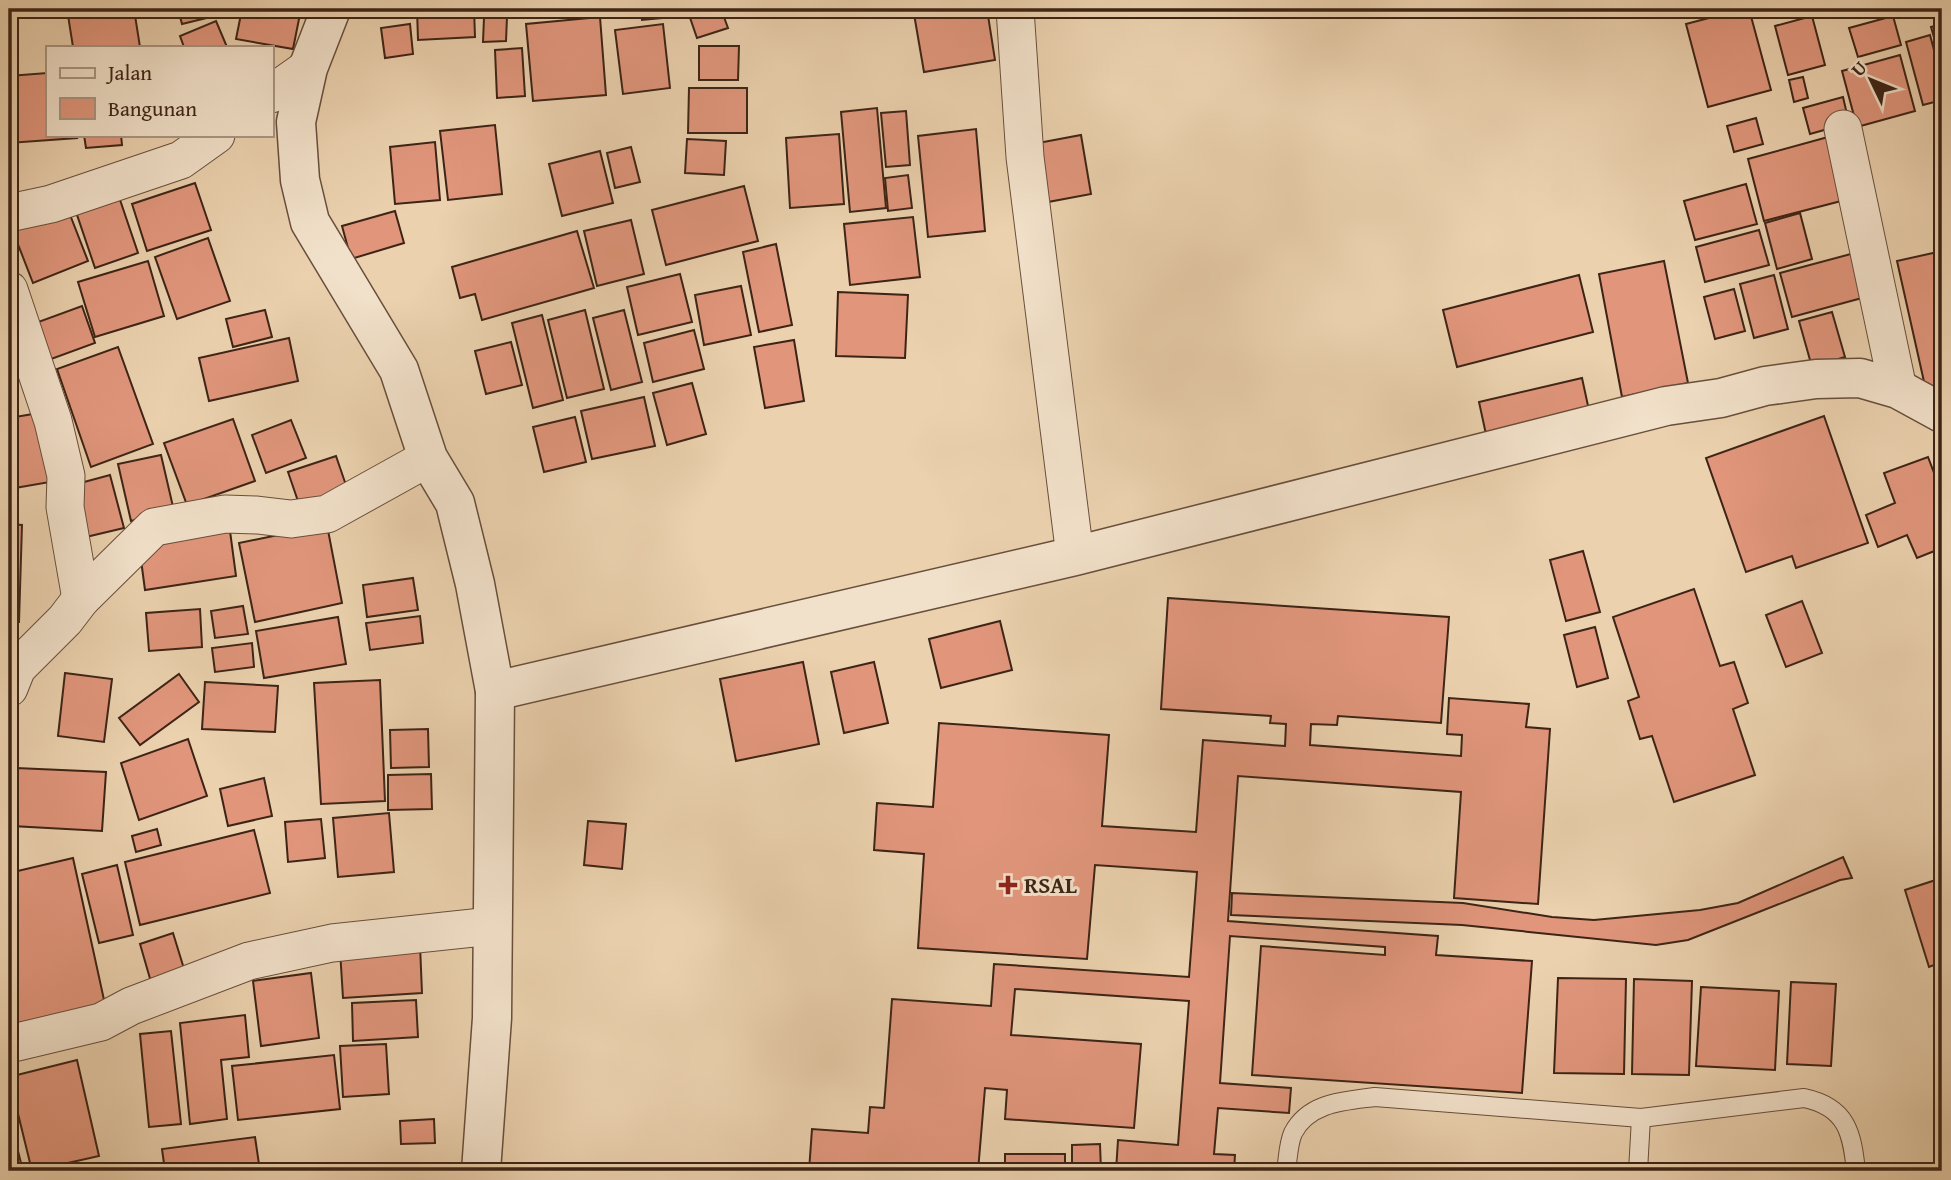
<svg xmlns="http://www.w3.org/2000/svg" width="1951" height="1180" viewBox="0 0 1951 1180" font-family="'Gentium Book Plus',serif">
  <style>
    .building { fill: #e1967c; stroke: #3d2416; stroke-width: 2 }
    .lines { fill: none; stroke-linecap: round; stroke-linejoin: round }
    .service-casing { stroke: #684f3c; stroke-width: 20 }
    .minor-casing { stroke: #684f3c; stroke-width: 39 }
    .tertiary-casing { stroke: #684f3c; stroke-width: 41 }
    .service { stroke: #f2e1ca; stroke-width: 18 }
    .minor { stroke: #f2e1ca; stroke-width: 37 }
    .tertiary { stroke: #f2e1ca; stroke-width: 38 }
    .poi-dot { fill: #8f2418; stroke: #f2e1ca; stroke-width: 2.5 }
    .labels { text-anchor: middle; stroke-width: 6; stroke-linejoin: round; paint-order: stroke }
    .poi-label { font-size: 23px; font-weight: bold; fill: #3d2416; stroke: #f2e1ca; text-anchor: start }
  </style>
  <rect width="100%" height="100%" fill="#ebd1ae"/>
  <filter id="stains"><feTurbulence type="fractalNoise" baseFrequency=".00286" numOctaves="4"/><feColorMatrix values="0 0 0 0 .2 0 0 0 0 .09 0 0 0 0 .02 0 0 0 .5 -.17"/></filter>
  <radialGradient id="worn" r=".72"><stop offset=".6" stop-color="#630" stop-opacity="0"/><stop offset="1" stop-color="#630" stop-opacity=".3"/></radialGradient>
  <g class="building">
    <polygon points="67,9 134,9 140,47 73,47"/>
    <polygon points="178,9 230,9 231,12 182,24"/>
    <polygon points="242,9 301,9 293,49 236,39"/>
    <polygon points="417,9 474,9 475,37 418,40"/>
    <polygon points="641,9 671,9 672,17 642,20"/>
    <polygon points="687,9 721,9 728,28 697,38"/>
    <polygon points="730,9 760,9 733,18"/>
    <polygon points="942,9 987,9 995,60 924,72 914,14"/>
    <polygon points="1202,9 1241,9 1239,17"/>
    <polygon points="1743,9 1749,9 1771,90 1708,107 1686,24"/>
    <polygon points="1812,16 1825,65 1788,75 1775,26"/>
    <polygon points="1893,16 1901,45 1858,57 1849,28"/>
    <polygon points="507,17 506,41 483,42 484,18"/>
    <polygon points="600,17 606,95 533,101 526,24"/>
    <polygon points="216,21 227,47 184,47 180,36"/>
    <polygon points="410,24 413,54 385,58 381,28"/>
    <polygon points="663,24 670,88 623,94 615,30"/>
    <polygon points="1942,24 1942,65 1931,27"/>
    <polygon points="1930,35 1942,80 1942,100 1923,105 1906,42"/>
    <polygon points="699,46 739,46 738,80 699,80"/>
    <polygon points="522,48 525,96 497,98 495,50"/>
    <polygon points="1900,55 1915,111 1857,127 1842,71"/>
    <polygon points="47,73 47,135 76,135 77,138 9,143 9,76"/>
    <polygon points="1803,77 1808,98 1794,102 1789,80"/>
    <polygon points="689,88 747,88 747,133 688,133"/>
    <polygon points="1843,97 1849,123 1810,134 1803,108"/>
    <polygon points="877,108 886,208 850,212 841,112"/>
    <polygon points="906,111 910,165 886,167 881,113"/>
    <polygon points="1756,118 1763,144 1734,152 1727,126"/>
    <polygon points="495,125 502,194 448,200 440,131"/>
    <polygon points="976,129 985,231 928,237 918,136"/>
    <polygon points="839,134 844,204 790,208 786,138"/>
    <polygon points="84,135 121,135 122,145 86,148"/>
    <polygon points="1081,135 1091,194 1048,202 1038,143"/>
    <polygon points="1828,137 1845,200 1764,221 1748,159"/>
    <polygon points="687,139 726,141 724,175 685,173"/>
    <polygon points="435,142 440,200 395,204 390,147"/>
    <polygon points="631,147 640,182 615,188 607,153"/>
    <polygon points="600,151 613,203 562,216 549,164"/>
    <polygon points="908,175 912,208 888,211 885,178"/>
    <polygon points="195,183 211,230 147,251 132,204"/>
    <polygon points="1746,184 1757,224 1695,240 1684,201"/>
    <polygon points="744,186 758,241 666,265 652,210"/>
    <polygon points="116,188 138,253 95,268 73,203"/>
    <polygon points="67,207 88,261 33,283 12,229"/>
    <polygon points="395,211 404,243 351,259 342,226"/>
    <polygon points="1800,213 1812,259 1777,269 1765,223"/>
    <polygon points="913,217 920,277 850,285 844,224"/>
    <polygon points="631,220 644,274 597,286 584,231"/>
    <polygon points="1759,230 1769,265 1705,282 1696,247"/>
    <polygon points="577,231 594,288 482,320 475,294 460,298 452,267"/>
    <polygon points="208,238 230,301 177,319 155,257"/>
    <polygon points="776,244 792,325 759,332 743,252"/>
    <polygon points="1862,251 1873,295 1792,317 1780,273"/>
    <polygon points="1942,251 1942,392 1927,395 1897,261"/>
    <polygon points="148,261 164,316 95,337 78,282"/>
    <polygon points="1664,261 1688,383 1622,397 1599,274"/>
    <polygon points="680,274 692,322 638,335 627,287"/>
    <polygon points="1579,275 1593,332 1457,367 1443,310"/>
    <polygon points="1774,275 1788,329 1754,338 1740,284"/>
    <polygon points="741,286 751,335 704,345 695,295"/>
    <polygon points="1734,289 1745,331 1715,339 1704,297"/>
    <polygon points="838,292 908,295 905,358 836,356"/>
    <polygon points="82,306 95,343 43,362 30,325"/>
    <polygon points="265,310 272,337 233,347 226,319"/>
    <polygon points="585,310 604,389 567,398 548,320"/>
    <polygon points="624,310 642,382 611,390 593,318"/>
    <polygon points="1832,312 1845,357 1812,367 1799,321"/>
    <polygon points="542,315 563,400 533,408 512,323"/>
    <polygon points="694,330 704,369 653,382 644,343"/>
    <polygon points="289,338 298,381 209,401 199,358"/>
    <polygon points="794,340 804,401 765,408 754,347"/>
    <polygon points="511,342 522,385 486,394 475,351"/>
    <polygon points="118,347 153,444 91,467 57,369"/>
    <polygon points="1582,378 1590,415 1487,439 1479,402"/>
    <polygon points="692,383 706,434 667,445 653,393"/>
    <polygon points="644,397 655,446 592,459 581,411"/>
    <polygon points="39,413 50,482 9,489 9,418"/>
    <polygon points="1824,416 1868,543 1796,568 1792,556 1746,572 1706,458"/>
    <polygon points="575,417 586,462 544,472 533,427"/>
    <polygon points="233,419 255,481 187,505 164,443"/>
    <polygon points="291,420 306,458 266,473 252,435"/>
    <polygon points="161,455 174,511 131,521 118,464"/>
    <polygon points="336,456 348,491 300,507 288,472"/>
    <polygon points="1928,457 1942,494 1942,548 1917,558 1907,535 1878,547 1866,515 1895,503 1884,473"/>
    <polygon points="110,475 124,528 86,537 73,485"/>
    <polygon points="9,524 22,525 19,622 9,622"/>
    <polygon points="327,525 342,603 255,622 239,543"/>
    <polygon points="230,531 236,576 145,590 139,545"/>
    <polygon points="1583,551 1600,612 1566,621 1550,560"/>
    <polygon points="413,578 418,610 367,617 363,585"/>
    <polygon points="1694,589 1720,666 1734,662 1748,703 1733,709 1755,775 1674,802 1652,736 1640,739 1628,701 1639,697 1613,617"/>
    <polygon points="1168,598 1449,617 1441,723 1338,716 1337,725 1311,724 1310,745 1461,756 1462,735 1447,734 1449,698 1529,704 1526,727 1550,729 1538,904 1454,898 1461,792 1238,776 1228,921 1438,936 1436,955 1532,961 1522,1093 1252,1075 1261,946 1385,955 1385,947 1230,936 1220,1083 1291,1088 1289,1113 1218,1108 1214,1154 1235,1155 1234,1171 1116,1171 1118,1140 1178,1145 1189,1001 1015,989 1011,1035 1141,1044 1134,1128 1005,1119 1007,1090 985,1088 978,1171 809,1171 812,1129 868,1133 870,1107 884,1108 892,999 991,1006 994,964 1189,977 1197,872 1095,865 1087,959 918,948 924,854 874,850 877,803 933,807 939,723 1109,735 1102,826 1196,832 1203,740 1285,746 1286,724 1270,723 1271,716 1161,709"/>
    <polygon points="1802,601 1822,653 1786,667 1766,615"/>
    <polygon points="243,606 248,634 215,638 211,611"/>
    <polygon points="200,609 202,647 149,651 146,613"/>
    <polygon points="420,616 423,643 370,650 366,623"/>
    <polygon points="338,617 346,664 264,678 256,631"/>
    <polygon points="1000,621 1012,670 941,688 929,639"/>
    <polygon points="1595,627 1608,678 1577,687 1564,635"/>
    <polygon points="252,643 254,667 215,672 212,648"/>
    <polygon points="803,662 819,744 736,761 720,679"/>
    <polygon points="874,662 888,723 844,733 831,672"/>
    <polygon points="65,673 112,679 104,742 58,736"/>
    <polygon points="179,674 199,702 140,745 119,718"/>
    <polygon points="380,680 385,801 321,804 314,683"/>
    <polygon points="205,682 278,686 275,732 202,729"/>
    <polygon points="428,729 429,767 391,768 390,730"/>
    <polygon points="188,739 207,796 139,820 121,763"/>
    <polygon points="16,768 106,772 102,831 12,826"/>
    <polygon points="431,774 432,809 388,810 388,775"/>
    <polygon points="264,778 272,816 228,826 220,789"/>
    <polygon points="389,813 394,872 338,877 333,818"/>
    <polygon points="321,819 325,858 288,862 285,822"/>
    <polygon points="588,821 626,824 622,869 584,865"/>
    <polygon points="157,829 161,845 136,852 132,836"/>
    <polygon points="254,830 270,893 140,925 125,862"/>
    <polygon points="1843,857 1852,878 1840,880 1688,940 1656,945 1462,925 1231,915 1232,893 1463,903 1552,917 1594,920 1700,910 1738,903"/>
    <polygon points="73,858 106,1009 10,1031 9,873"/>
    <polygon points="117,865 133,935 99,943 82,874"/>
    <polygon points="1942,878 1942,962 1929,967 1905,890"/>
    <polygon points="173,933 185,972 151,982 140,944"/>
    <polygon points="420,945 422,993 343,998 340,950"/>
    <polygon points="311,973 319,1038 261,1046 253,981"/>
    <polygon points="1558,978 1626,979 1624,1074 1554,1073"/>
    <polygon points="1634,979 1692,981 1689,1075 1632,1074"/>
    <polygon points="1791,982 1836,984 1831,1066 1787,1064"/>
    <polygon points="1701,987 1779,991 1775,1070 1696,1066"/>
    <polygon points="416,1000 418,1037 353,1041 352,1003"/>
    <polygon points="245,1015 249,1057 221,1060 227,1119 190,1124 180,1023"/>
    <polygon points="171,1031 181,1124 149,1127 140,1034"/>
    <polygon points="386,1044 389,1094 343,1097 340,1046"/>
    <polygon points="334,1055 340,1109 238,1120 232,1066"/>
    <polygon points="77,1060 99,1156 32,1171 9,1077"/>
    <polygon points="9,1115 23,1171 9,1171"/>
    <polygon points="434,1119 435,1143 401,1144 400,1121"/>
    <polygon points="255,1137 260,1171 165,1171 162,1149"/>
    <polygon points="1100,1144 1101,1171 1072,1171 1072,1145"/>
    <rect x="1005" y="1154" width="60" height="17"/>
  </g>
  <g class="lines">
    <defs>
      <g id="service">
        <path d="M1286,1171C1288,1160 1288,1144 1293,1133C1309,1102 1345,1101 1375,1097L1641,1118L1804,1098C1847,1107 1852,1133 1856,1171"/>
        <polyline points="1638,1171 1641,1118"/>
      </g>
      <g id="minor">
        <polyline points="1015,9 1025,157 1075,556"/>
        <polyline points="271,94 308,68"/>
        <polyline points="1843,129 1898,389"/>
        <polyline points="9,213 51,204 181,160 216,135"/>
        <polyline points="9,290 53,421 66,476 65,507 81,599"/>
        <polyline points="9,688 17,668 65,620 81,599 154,527 225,514 257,515 291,519 327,514 428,458"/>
        <polyline points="9,1044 101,1022 131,1006 249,961 332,943 492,926"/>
      </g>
      <g id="tertiary">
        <polyline points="331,9 308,68 296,122 300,180 310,222 399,370 428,458 455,503 475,584 495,691 492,1018 481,1171"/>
        <polyline points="495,691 1075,556 1666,406 1721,398 1765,386 1816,379 1860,378 1898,389 1942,413"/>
      </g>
    </defs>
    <use href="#service" class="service-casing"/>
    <use href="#minor" class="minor-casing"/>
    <use href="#tertiary" class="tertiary-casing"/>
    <use href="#service" class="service"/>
    <use href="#minor" class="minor"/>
    <use href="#tertiary" class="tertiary"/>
  </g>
  <path class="poi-dot" d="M1004.5 874.5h7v7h7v7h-7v7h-7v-7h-7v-7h7z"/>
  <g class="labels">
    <g class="poi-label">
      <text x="1024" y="893">RSAL</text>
    </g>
  </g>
  <rect width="1951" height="1180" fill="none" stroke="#ebd1ae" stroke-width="35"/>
  <rect x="10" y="10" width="1930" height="1159" fill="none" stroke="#3d2416" stroke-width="3.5"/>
  <rect x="18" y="18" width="1916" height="1145" fill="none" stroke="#3d2416" stroke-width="2"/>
  <rect x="46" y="46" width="228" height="91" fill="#f2e1ca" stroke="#aa9582" stroke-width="2"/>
  <rect x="60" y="68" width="35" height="10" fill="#f2e1ca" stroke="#aa9582" stroke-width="2"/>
  <text x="108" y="80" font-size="21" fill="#3d2416">Jalan</text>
  <rect x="60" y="98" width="35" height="21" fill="#e1967c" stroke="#aa9582" stroke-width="2"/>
  <text x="108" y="116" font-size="21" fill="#3d2416">Bangunan</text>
  <g transform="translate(1871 80) rotate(313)" stroke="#f2e1ca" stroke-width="5" paint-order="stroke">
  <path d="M0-5L12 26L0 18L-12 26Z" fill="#3d2416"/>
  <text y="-10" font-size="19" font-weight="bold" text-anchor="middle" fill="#3d2416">U</text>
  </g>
  <rect width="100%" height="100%" filter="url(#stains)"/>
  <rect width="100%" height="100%" fill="url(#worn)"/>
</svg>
